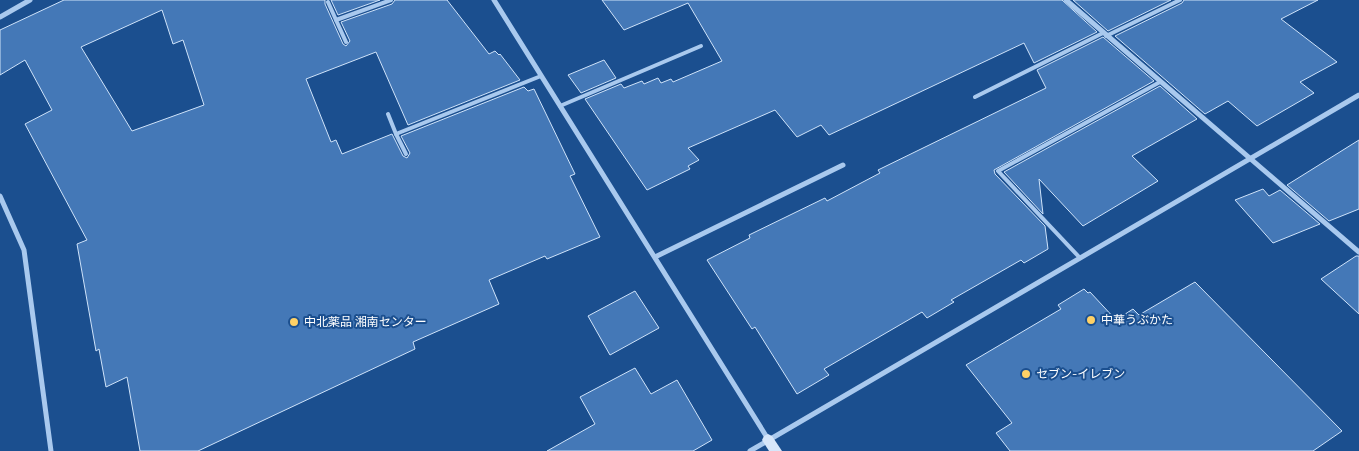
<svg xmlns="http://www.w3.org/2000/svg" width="1359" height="451" viewBox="0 0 1359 451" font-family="'Titillium Web','Noto Sans JP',sans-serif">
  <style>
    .building { fill: #4478b7; stroke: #cfe3fa; fill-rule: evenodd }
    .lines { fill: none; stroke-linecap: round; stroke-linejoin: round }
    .lane { stroke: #a9c9ee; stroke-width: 4 }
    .street { stroke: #a9c9ee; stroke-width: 5 }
    .secondary { fill: #d6e6fa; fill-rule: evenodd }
    .poi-dot { fill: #ffd166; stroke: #1b4f8f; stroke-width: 2 }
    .labels { text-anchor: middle; stroke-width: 4; stroke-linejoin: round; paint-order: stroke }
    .poi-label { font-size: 12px; fill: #fff; stroke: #1b4f8f; text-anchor: start }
  </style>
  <rect width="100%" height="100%" fill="#1b4f8f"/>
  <g class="building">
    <path d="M64,0H325V4L343,44L346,46L350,41L341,22L392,4L395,0H447L489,54L495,51L499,55L500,54L520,80L408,125L376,52L306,79L331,142L336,140L342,154L392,134L403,156L407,158L410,153L401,136L524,87L528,91L534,89L575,174L570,176L600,237L547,259L545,256L489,280L499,304L413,342L415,349L198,451H140L127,377L106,387L99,349L96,351L77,244L87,240L25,124L52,110L25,60L0,75V30ZM162,10L173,44L183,40L204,105L132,131L81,47Z"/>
    <polygon points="331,0 380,0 338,15"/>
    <polygon points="602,0 1062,0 1097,32 1034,63 1024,43 829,135 821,125 797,137 775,110 688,148 699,160 688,166 690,169 647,190 585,99 621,84 624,88 642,81 644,84 658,78 661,83 671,79 673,82 722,61 688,3 624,30"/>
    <polygon points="1073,0 1171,0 1108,31"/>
    <polygon points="1184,0 1318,0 1281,19 1337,62 1300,82 1314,93 1257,126 1228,101 1205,114 1115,36 1182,3"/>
    <polygon points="1103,37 1154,81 994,170 995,174 1045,226 1048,249 1024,263 1021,260 951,300 954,302 927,318 922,312 824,369 829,375 797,394 755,327 752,329 707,260 750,238 749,235 825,198 827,201 880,173 878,170 1046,88 1037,70"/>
    <polygon points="604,60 616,78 581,93 568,75"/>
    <polygon points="1160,86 1197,119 1132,156 1158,181 1083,226 1039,179 1043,214 1004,172"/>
    <polygon points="1359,140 1359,209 1329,221 1287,185"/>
    <polygon points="1263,189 1269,196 1280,190 1320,224 1273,243 1235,200"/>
    <polygon points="1356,256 1359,256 1359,314 1321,279"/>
    <polygon points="1195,282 1342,431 1313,451 1010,451 996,433 1012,423 966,365 1061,309 1058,305 1084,289 1088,293 1090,292 1116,320 1133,309 1139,315"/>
    <polygon points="635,291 659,328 610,355 588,316"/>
    <polygon points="635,368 651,394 677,380 712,440 693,451 547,451 595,424 580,397"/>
  </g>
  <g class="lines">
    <g class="lane">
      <polyline points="328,2 336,20"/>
      <polyline points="1106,36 1180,0"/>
      <polyline points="346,42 336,20 391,0"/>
      <polyline points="975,97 1103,33"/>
      <polyline points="560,106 701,46"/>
      <polyline points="388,114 396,134 541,76"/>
      <polyline points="396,134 406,154"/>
      <polyline points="1080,258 998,171 1160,82"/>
    </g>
    <g class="street">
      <polyline points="494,0 768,439"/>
      <polyline points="1066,0 1359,252"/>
      <polyline points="0,17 30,0"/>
      <polyline points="0,196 24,250 51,451"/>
      <polyline points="655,257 843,165"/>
      <polyline points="750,451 1359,95"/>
    </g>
    <polygon class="secondary" points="768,434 772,436 782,451 769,451 762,440 764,436"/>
  </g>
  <g class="poi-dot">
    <circle cx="1091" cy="320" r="5"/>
    <circle cx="294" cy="322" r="5"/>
    <circle cx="1026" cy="374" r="5"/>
  </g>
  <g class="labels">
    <g class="poi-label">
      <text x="1101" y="324">中華うぶかた</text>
      <text x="304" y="326">中北薬品 湘南センター</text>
      <text x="1036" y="378">セブン-イレブン</text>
    </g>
  </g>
</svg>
